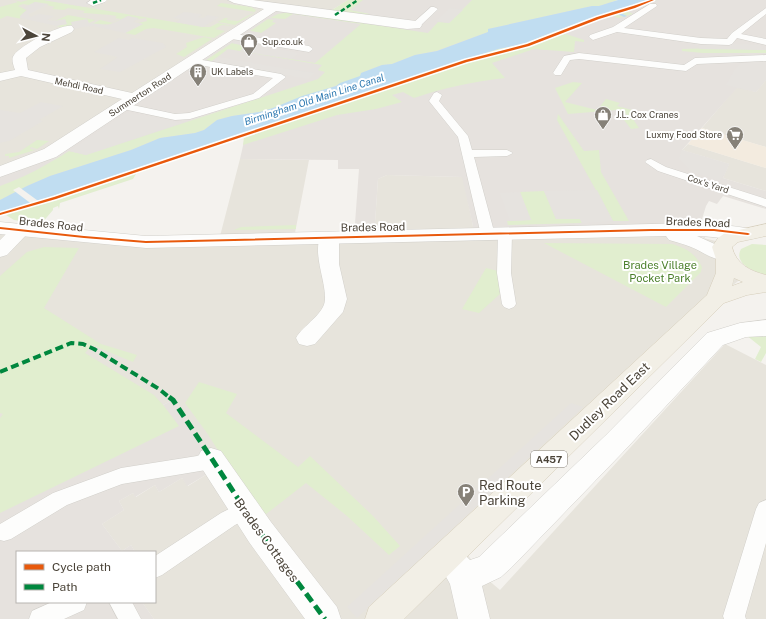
<svg xmlns="http://www.w3.org/2000/svg" width="766" height="619" viewBox="0 0 766 619" font-family="'Public Sans',sans-serif">
  <style>
    .residential { fill: #e7e4dc }
    .commercial { fill: #f3ebdf }
    .industrial { fill: #e6e2de }
    .green { fill: #e1eecf }
    .parking { fill: #e6e3df }
    .water { fill: #c0ddf1 }
    .pier { fill: #f4f2ee }
    .lines { fill: none; stroke-linecap: round; stroke-linejoin: round }
    .stream { fill: #c0ddf1; fill-rule: evenodd }
    .service-casing { stroke: #d2d0cb; stroke-width: 1 }
    .minor-casing { stroke: #d2d0cb; stroke-width: 1 }
    .tertiary-casing { stroke: #d2d0cb; stroke-width: 1 }
    .primary-casing { stroke: #d6cebb; stroke-width: 1 }
    .service { fill: #fdfdfc; fill-rule: evenodd }
    .minor { fill: #fdfdfc; fill-rule: evenodd }
    .tertiary { fill: #fdfdfc; fill-rule: evenodd }
    .primary { fill: #f2efe6; fill-rule: evenodd }
    .quiet-far2 { stroke: #00873e; stroke-width: 2.5; stroke-dasharray: 4.5 2.5; stroke-linecap: butt }
    .quiet-far1 { stroke: #00873e; stroke-width: 4; stroke-dasharray: 8 4; stroke-linecap: butt }
    .quiet { stroke: #00873e; stroke-width: 5; stroke-dasharray: 10 5; stroke-linecap: butt }
    .cycleway-casing { stroke: #fff; stroke-width: 3 }
    .cycleway { fill: #e8590c; fill-rule: evenodd }
    .labels { text-anchor: middle; stroke-width: 4; stroke-linejoin: round; paint-order: stroke }
    .far-poi-label { font-size: 9px; fill: #4b4439; stroke: #fff; text-anchor: start }
    .far-street-label { font-size: 9px; fill: #4b4439; stroke: #fff }
    .far-water-label { font-size: 10px; font-style: italic; fill: #2e7ab2; stroke: #fff }
    .shield { fill: #fff; stroke: #817c74; stroke-width: 1 }
    .shield-label { font-size: 10px; font-weight: bold; fill: #4b4439 }
    .street-label { font-size: 11px; fill: #4b4439; stroke: #fff }
    .park-label { font-size: 11px; fill: #4a7f2a; stroke: #fff }
    .near-street-label { font-size: 13px; fill: #4b4439; stroke: #fff }
    .near-poi-label { font-size: 13px; fill: #4b4439; stroke: #fff; text-anchor: start }
  </style>
  <rect width="100%" height="100%" fill="#f4f2ee"/>
  <g class="residential">
    <polygon points="0,0 348,0 332,10 50,153 0,172"/>
    <polygon points="766,80 766,147 702,128 737,87 756,92"/>
    <polygon points="688,144 766,168 766,191 723,178 729,164 682,150"/>
    <polygon points="240,159 309,160 294,238 381,237 375,223 378,179 387,175 463,177 473,226 691,235 724,243 746,275 716,298 381,619 154,619 142,602 155,602 155,552 135,552 131,545 122,551 102,524 124,510 119,501 133,493 136,497 155,485 159,492 182,478 188,486 209,473 173,400 0,486 0,228 219,240"/>
    <polygon points="725,344 766,365 766,619 383,619 464,549 480,573 500,590"/>
  </g>
  <polygon class="commercial" points="702,128 766,147 766,168 688,144"/>
  <g class="industrial">
    <polygon points="348,0 577,0 598,3 629,0 766,0 766,80 756,92 737,88 682,150 729,164 723,178 766,191 766,209 723,196 717,204 709,201 706,206 702,219 705,238 691,235 475,235 462,177 387,175 378,179 375,223 382,228 381,237 354,237 359,169 338,169 338,160 240,159 245,137 229,126 0,203 0,172 50,153 274,7 327,14"/>
    <polygon points="173,400 211,459 209,473 187,486 182,478 159,492 155,485 135,497 133,493 119,501 124,510 102,524 122,551 131,545 135,552 17,552 17,602 142,602 154,619 0,619 0,486"/>
  </g>
  <g class="green">
    <path d="M14,0L21,2L28,0H43L203,27H210L218,23L233,26L222,25L215,29L225,31L214,38L154,28L146,29L135,35L125,33L143,24L138,23L147,21L146,18L138,19L128,16C113,24 109,26 92,24L100,20L113,23L121,19L115,18L117,16C105,14 95,14 83,13L85,11L68,8L64,10L52,9L55,7L35,2L29,5L23,4L18,6L27,10L22,14L20,18L22,19L7,16L0,19V7L18,2Z"/>
    <polygon points="348,0 363,0 350,10 370,14 366,16 332,10"/>
    <path d="M472,0H618L599,6H592L488,29V32L436,51L415,55L392,64L382,65L361,73V76L352,80L273,108L260,112L232,116L217,120L204,130L195,133L160,138L131,150L50,176L27,186L0,200V186C25,177 47,165 69,151L86,155L318,79L325,72L318,70L322,65L228,49L212,61L206,60L232,43L246,46L241,51L315,63L361,24L293,14L285,19L270,18L278,14L290,12L428,33L438,22L449,23Z"/>
    <path d="M650,0H657L627,11L633,14L618,18L612,15L563,33L584,40V42L575,41L574,52L534,49L492,63L505,78C472,82 446,87 414,98L403,92L392,95L402,102L376,109L337,115L243,145L244,137L136,174L133,179L60,203L59,209L58,206L53,208V210L41,224L14,220L6,215L21,210L20,207L448,65L498,49L524,44L543,36L597,16L613,12L616,14L621,13L618,11Z"/>
    <polygon points="221,3 251,7 256,10 254,13 235,25 218,22 225,18 228,18 226,20 238,21 255,12 217,6"/>
    <polygon points="68,15 95,20 89,23 71,22 73,25 66,28 56,26 67,24 55,21"/>
    <polygon points="268,19 274,20 272,22 276,23 261,33 250,31"/>
    <polygon points="204,37 212,39 184,57 176,54 187,47 186,43"/>
    <polygon points="717,48 764,50 766,50 766,53 703,53 682,51 682,49"/>
    <polygon points="573,82 582,83 565,102 597,110 606,99 620,103 617,106 655,116 653,118 629,113 639,128 631,129 621,116 627,115 624,112 616,110 568,114 555,88"/>
    <polygon points="558,114 584,151 599,150 601,172 629,221 613,221 557,120"/>
    <polygon points="37,140 49,141 37,149 31,147 30,149 35,150 9,158 9,156 5,156 5,154 19,152"/>
    <polygon points="544,191 556,219 580,219 582,223 508,225 507,221 531,220 520,192"/>
    <polygon points="296,225 296,229 234,230 241,227"/>
    <path d="M544,243L672,244C686,248 696,254 702,267L701,272L666,307Z"/>
    <path d="M752,244L766,245V275C755,272 733,264 741,249Z"/>
    <polygon points="44,247 79,248 44,308 101,344 137,355 133,362 92,345 85,353 154,395 164,406 179,426 0,513 0,418 3,414 0,413 0,276 27,252"/>
    <polygon points="486,268 498,271 500,294 479,313 462,309"/>
    <polygon points="746,335 766,336 766,353 761,362 755,359 761,347"/>
    <polygon points="199,382 237,394 226,413 298,467 310,456 373,516 400,546 389,555 347,516 306,483 261,518 207,433 185,403"/>
  </g>
  <g class="parking">
    <polygon points="44,0 93,0 91,4 85,7"/>
    <polygon points="35,2 49,4 29,14 30,17 39,14 54,16 47,20 53,21 65,19 67,24 56,26 20,18 20,16 27,10 23,8"/>
    <polygon points="450,8 463,10 449,23 436,21"/>
    <polygon points="184,12 201,14 200,14 202,15 198,17 203,18 208,15 219,17 203,27 176,22 181,19 173,18"/>
    <polygon points="128,16 139,18 133,22 143,24 125,33 93,26 82,27 75,29 66,28 72,25 71,22 87,19 89,23 109,25"/>
    <polygon points="250,31 261,33 254,37 258,38 250,44 299,53 291,59 240,51 246,46 232,43"/>
    <polygon points="119,38 129,40 133,38 163,43 166,47 120,72 100,69 118,57 94,52"/>
    <polygon points="700,43 761,45 764,50 699,49"/>
    <polygon points="218,57 288,69 314,73 308,79 212,61"/>
    <polygon points="766,61 766,80 756,92 726,85 734,71 742,63 739,62"/>
    <polygon points="41,102 63,106 39,120 43,121 9,141 0,143 0,110 20,113"/>
    <polygon points="127,112 182,123 86,155 69,151"/>
    <polygon points="682,150 729,164 725,174 720,181 690,171 679,159"/>
    <polygon points="597,190 613,221 582,223 580,219 556,219 544,191"/>
    <polygon points="520,192 531,220 510,221 500,193"/>
    <polygon points="571,403 583,407 357,618 347,607"/>
  </g>
  <polygon class="water" points="618,0 650,0 633,7 597,16 543,36 524,44 498,49 448,65 29,204 0,212 0,200 27,186 50,176 131,150 160,138 195,133 204,130 217,120 232,116 260,112 273,108 302,96 336,86 340,83 360,76 361,73 382,65 392,64 415,55 437,51 488,32 488,29 592,6 599,6"/>
  <polygon class="pier" points="19,187 41,203 33,205 13,190"/>
  <g class="lines">
    <polygon class="stream" points="606,7 608,7 627,16 624,17 606,9"/>
    <defs>
      <g id="service">
        <polygon points="650,4 656,4 657,6 624,28 701,38 727,39 732,33 766,8 766,14 741,34 766,39 766,45 737,38 732,44 729,45 701,44 617,32 593,40 589,37 590,35 613,27"/>
        <polygon points="431,7 434,7 438,9 419,27 413,27 412,25 413,23"/>
        <polygon points="229,33 309,46 313,49 309,52 226,38 225,36 226,34"/>
        <polygon points="579,53 684,65 695,58 766,55 766,61 697,64 686,71 579,59 570,60 561,75 555,75 553,73 564,56"/>
        <polygon points="191,58 281,74 286,77 259,98 190,119 175,120 123,109 118,106 123,103 175,114 189,113 253,94 273,78 188,63 186,61"/>
        <polygon points="437,92 442,95 439,101 468,136 472,150 507,150 513,153 507,156 474,157 495,235 493,238 483,238 481,235 458,137 429,101 434,93"/>
        <polygon points="651,159 666,167 766,199 766,207 658,171 645,162 647,160"/>
        <polygon points="505,230 510,231 512,234 511,273 516,304 514,307 509,309 504,307 502,304 497,273 498,234 500,231"/>
        <polygon points="211,451 218,454 220,459 218,464 206,470 122,484 67,505 11,539 4,541 0,540 0,524 53,493 121,468 197,456"/>
        <polygon points="766,500 766,543 745,616 746,619 724,619 723,616 756,509 759,503"/>
        <polygon points="245,501 252,504 255,510 252,516 235,525 162,575 155,578 155,556 221,513"/>
        <polygon points="52,602 87,602 84,610 64,619 29,619 32,611"/>
        <polygon points="109,602 132,602 141,619 118,619"/>
      </g>
      <g id="minor">
        <polygon points="91,0 107,0 105,2 93,6 87,3"/>
        <path d="M228,0H253L416,21L420,22L422,25L420,28L407,29L276,11L56,157L0,177V166L44,149L122,99L21,76L0,81V73L15,70C13,64 11,59 14,55C21,45 61,24 72,26L74,29L72,32L40,47L26,58L28,70L132,93L264,9L234,3Z"/>
        <polygon points="20,225 27,227 30,231 7,255 0,257 0,240 13,227"/>
        <path d="M329,232L336,234L339,238V264L347,299L343,312L315,344L307,346L299,344L296,338C303,325 325,314 325,299C326,281 311,250 322,234Z"/>
        <polygon points="766,320 766,336 746,337 723,345 624,451 512,567 501,577 482,586 490,619 458,619 450,584 440,566 444,556 455,551 466,556 470,560 479,557 606,435 707,333 740,323"/>
        <polygon points="211,448 221,451 271,522 337,607 341,619 305,619 249,542 201,467 197,459 201,451"/>
      </g>
      <path id="tertiary" d="M0,222L146,236L651,224C685,224 721,222 755,230L758,234L755,238C741,242 713,236 697,236L730,251L733,255L730,259C715,263 704,252 691,247C684,244 676,242 669,240L666,236L146,248L0,234Z"/>
      <path id="primary" d="M766,224V236L738,242L732,247C736,264 750,271 766,275V292L747,295L724,303L404,619H365L369,607L707,295L716,273V259L712,247L718,238L725,233ZM734,278L743,282L732,286Z"/>
    </defs>
    <use href="#service" class="service-casing"/>
    <use href="#minor" class="minor-casing"/>
    <use href="#tertiary" class="tertiary-casing"/>
    <use href="#primary" class="primary-casing"/>
    <use href="#service" class="service"/>
    <use href="#minor" class="minor"/>
    <use href="#tertiary" class="tertiary"/>
    <use href="#primary" class="primary"/>
    <g class="quiet-far2">
      <polyline points="93,3 101,0"/>
      <polyline points="335,15 358,0"/>
    </g>
    <polyline class="quiet-far1" points="0,372 71,343 83,344 94,349 159,389 170,398"/>
    <polyline class="quiet" points="169,397 173,400 260,532 325,619"/>
    <defs>
      <g id="cycleway">
        <polygon points="651,0 654,0 635,8 599,19 529,46 467,62 56,199 0,215 0,213 54,197 465,60 527,44 597,17 633,6"/>
        <polygon points="0,227 84,236 146,241 651,229 714,229 748,233 750,234 748,235 714,231 651,231 146,243 84,238 0,229"/>
      </g>
    </defs>
    <use href="#cycleway" class="cycleway-casing"/>
    <use href="#cycleway" class="cycleway"/>
  </g>
  <defs>
    <symbol id="shop-pin" viewBox="-11 -11 22 30"><path d="M0 17L-7.5 6A9.5 9.5 0 1 1 7.5 6Z" fill="#868178" stroke="#fff"/><path d="M-5-2.5h2.3a2.7 3.5 0 0 1 5.4 0H5L5.5 6h-11ZM-1.5-2.5h3a1.5 2.3 0 0 0-3 0Z" fill="#fff"/></symbol>
    <symbol id="building-pin" viewBox="-11 -11 22 30"><path d="M0 17L-7.5 6A9.5 9.5 0 1 1 7.5 6Z" fill="#868178" stroke="#fff"/><path d="M-4-6H4V6H1V3H-1V6H-4ZM-2.5-4.3h1.7v1.8h-1.7ZM.8-4.3h1.7v1.8H.8ZM-2.5-1h1.7V.8h-1.7ZM.8-1h1.7V.8H.8Z" fill="#fff"/></symbol>
    <symbol id="supermarket-pin" viewBox="-11 -11 22 30"><path d="M0 17L-7.5 6A9.5 9.5 0 1 1 7.5 6Z" fill="#868178" stroke="#fff"/><path d="M-6-5.5h2.5l.6 2H6L4.5 2H-2.5L-4.4-4H-6ZM-1.5 3.2a1.3 1.3 0 1 0 .1 0ZM3 3.2a1.3 1.3 0 1 0 .1 0Z" fill="#fff"/></symbol>
    <symbol id="parking-pin" viewBox="-11 -11 22 30"><path d="M0 17L-7.5 6A9.5 9.5 0 1 1 7.5 6Z" fill="#868178" stroke="#fff"/><path d="M-3.5-5.5H1a3.5 3.5 0 0 1 0 7H-1V5.5H-3.5ZM-1-3.4V-.6H.8a1.4 1.4 0 0 0 0-2.8Z" fill="#fff"/></symbol>
  </defs>
  <g fill-rule="evenodd">
    <use href="#shop-pin" x="239" y="32" width="20" height="27"/>
    <use href="#building-pin" x="188" y="62" width="20" height="27"/>
    <use href="#shop-pin" x="593" y="105" width="20" height="27"/>
    <use href="#supermarket-pin" x="725" y="125" width="20" height="27"/>
    <use href="#parking-pin" x="456" y="482" width="20" height="27"/>
  </g>
  <g class="labels">
    <g class="far-poi-label">
      <text x="262" y="45">Sup.co.uk</text>
      <text x="211" y="75">UK Labels</text>
      <text x="616" y="118">J.L. Cox Cranes</text>
      <text x="722" y="138" text-anchor="end">Luxmy Food Store</text>
    </g>
    <g class="far-street-label">
      <text transform="translate(79 86) rotate(12)" y="3">Mehdi Road</text>
      <text transform="translate(140 95) rotate(-33)" y="3">Summerton Road</text>
      <text transform="translate(708 184) rotate(18)" y="3">Cox's Yard</text>
    </g>
    <g class="far-water-label">
      <text transform="translate(314 99) rotate(-18)" y="4">Birmingham Old Main Line Canal</text>
    </g>
    <rect class="shield" x="531" y="451" width="36" height="16" rx="3"/>
    <g class="shield-label">
      <text x="549" y="463">A457</text>
    </g>
    <g class="street-label">
      <text transform="translate(698 222) rotate(2)" y="4">Brades Road</text>
      <text transform="translate(51 224) rotate(6)" y="4">Brades Road</text>
      <text transform="translate(373 227) rotate(-1)" y="4">Brades Road</text>
    </g>
    <g class="park-label">
      <text x="660" y="269">Brades Village<tspan x="660" dy="13">Pocket Park</tspan></text>
    </g>
    <g class="near-street-label">
      <text transform="translate(609 401) rotate(-44)" y="5">Dudley Road East</text>
      <text transform="translate(267 540) rotate(54)" y="5">Brades Cottages</text>
    </g>
    <g class="near-poi-label">
      <text x="479" y="490">Red Route<tspan x="479" dy="15">Parking</tspan></text>
    </g>
  </g>
  <rect x="16" y="551" width="140" height="52" fill="#ffffff" stroke="#b7b4b0"/>
  <rect x="24" y="564" width="20" height="6" fill="#e8590c" stroke="#b7b4b0"/>
  <text x="52" y="571" font-size="12" fill="#4b4439">Cycle path</text>
  <rect x="24" y="584" width="20" height="6" fill="#00873e" stroke="#b7b4b0"/>
  <text x="52" y="591" font-size="12" fill="#4b4439">Path</text>
  <g transform="translate(36 36) rotate(97)" stroke="#ffffff" stroke-width="3" paint-order="stroke">
  <path d="M0-3L7 15L0 10L-7 15Z" fill="#4b4439"/>
  <text y="-6" font-size="11" font-weight="bold" text-anchor="middle" fill="#4b4439">N</text>
  </g>
</svg>
